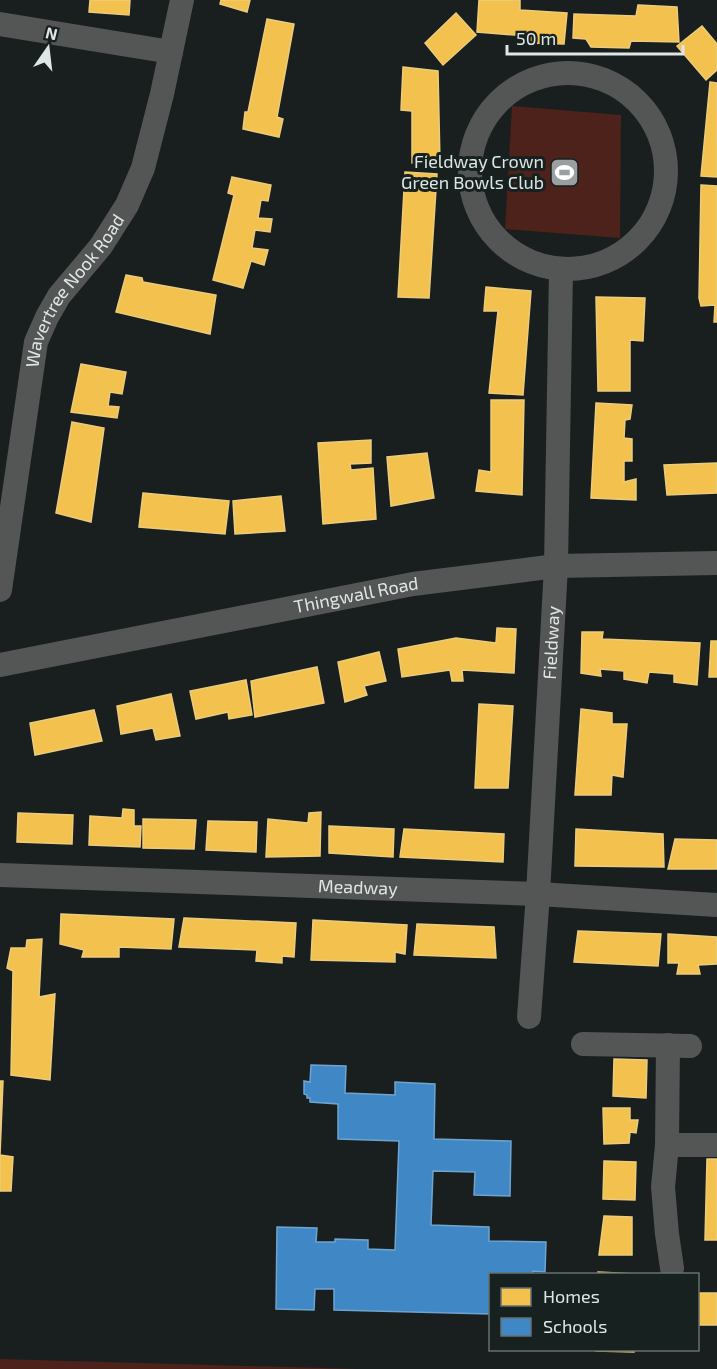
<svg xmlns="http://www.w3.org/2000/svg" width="717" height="1369" viewBox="0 0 717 1369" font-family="'Exo 2',sans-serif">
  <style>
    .green { fill: #4c221a }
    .homes { fill: #f2c14e; stroke: #eccc7c; stroke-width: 1.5 }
    .schools { fill: #3f88c5; stroke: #6fa4cf; stroke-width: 1.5 }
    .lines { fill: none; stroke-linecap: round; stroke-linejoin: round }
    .minor { stroke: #545555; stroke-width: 24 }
    .labels { text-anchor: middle; stroke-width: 6; stroke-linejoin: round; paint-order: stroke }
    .poi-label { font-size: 18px; fill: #dfe6e6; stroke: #172120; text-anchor: end }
    .street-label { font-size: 18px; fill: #dfe6e6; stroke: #172120 }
  </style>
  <rect width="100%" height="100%" fill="#191f1e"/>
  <g class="green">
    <polygon points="512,106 621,115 620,238 505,229"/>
    <polygon points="0,1359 358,1369 0,1369"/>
  </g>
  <g class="homes">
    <polygon points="90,0 130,0 129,15 89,12"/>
    <polygon points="221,0 250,0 247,12 220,4"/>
    <polygon points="479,0 520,0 520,10 567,13 564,44 527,43 527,36 477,32"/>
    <polygon points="638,5 677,7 679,42 631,41 629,48 591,47 586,39 573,38 574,14 636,16"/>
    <polygon points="456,13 476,35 443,65 425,43"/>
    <polygon points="267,19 294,24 277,117 283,119 279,137 243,129 245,112 248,112"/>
    <polygon points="702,26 717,44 717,70 706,80 677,46"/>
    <polygon points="403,67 438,71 440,163 412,163 412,111 401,110"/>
    <polygon points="710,82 717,83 717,177 701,176"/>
    <polygon points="405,172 437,174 429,298 398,297"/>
    <polygon points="232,177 271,185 268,201 261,200 258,218 272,219 270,232 255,230 252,248 268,250 264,265 251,261 243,288 213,280 234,195 228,193"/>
    <polygon points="701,185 717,186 717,322 714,322 715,305 701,306 699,298"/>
    <polygon points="126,275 142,278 143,282 216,295 210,334 116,312"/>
    <polygon points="486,287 531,291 523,395 489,393 498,311 484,311"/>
    <polygon points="596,297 645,298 643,341 630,340 630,391 598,391"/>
    <polygon points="81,364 126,372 122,394 110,392 108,406 119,407 117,418 71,412"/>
    <polygon points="491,400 524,400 522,495 476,491 479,470 491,472"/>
    <polygon points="596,403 632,405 630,419 625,420 624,438 632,439 632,461 624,461 624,482 636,479 636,500 591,498"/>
    <polygon points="72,422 104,428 91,522 56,513"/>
    <polygon points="371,440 371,463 350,464 351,470 373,468 376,519 323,524 318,443"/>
    <polygon points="427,453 434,498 391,506 387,457"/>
    <polygon points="717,463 717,493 667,495 664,465"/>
    <polygon points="143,493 229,501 225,534 139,527"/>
    <polygon points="281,496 285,531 235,534 233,501"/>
    <polygon points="497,628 516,629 514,673 462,670 463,681 452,681 450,670 402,677 398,649 456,638 496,643"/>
    <polygon points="582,632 603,632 602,639 700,643 697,685 674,682 674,674 649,672 647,683 624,679 624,671 600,669 601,676 581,673"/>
    <polygon points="711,641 717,641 717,677 709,677"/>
    <polygon points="379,652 386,681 364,686 367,695 345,702 338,662"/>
    <polygon points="317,667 324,703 255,717 251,681"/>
    <polygon points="246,680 252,715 229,719 228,712 196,719 190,691"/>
    <polygon points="171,694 180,736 156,740 153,728 121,734 117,706"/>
    <polygon points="479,704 513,706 508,788 475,788"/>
    <polygon points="581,709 612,713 612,724 627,724 623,777 612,775 611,795 575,795"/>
    <polygon points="94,710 102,741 35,755 30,723"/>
    <polygon points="123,809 134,810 134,826 141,826 140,847 89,845 90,816 122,818"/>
    <polygon points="321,812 320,856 266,857 268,819 308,823 309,813"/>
    <polygon points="18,813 73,815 72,844 17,842"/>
    <polygon points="143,819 196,820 194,849 143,848"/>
    <polygon points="208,821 257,822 256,852 206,850"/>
    <polygon points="329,826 394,829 393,857 329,853"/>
    <polygon points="404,829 504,834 503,862 400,857"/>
    <polygon points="576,829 663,834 664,867 575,866"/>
    <polygon points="675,839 717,840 717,869 668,869"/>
    <polygon points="61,914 174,919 171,949 119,947 119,957 82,957 84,950 60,944"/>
    <polygon points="184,918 296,923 294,957 282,956 282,963 256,961 257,950 179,947"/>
    <polygon points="313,920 407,925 405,954 395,952 395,962 311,960"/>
    <polygon points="417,924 494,927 496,958 414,955"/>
    <polygon points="578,931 661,934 658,966 574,962"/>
    <polygon points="668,934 717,937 717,964 698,965 700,974 677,974 679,963 668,963"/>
    <polygon points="42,939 39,997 55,994 50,1080 11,1075 13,971 7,968 11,948 26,948 27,940"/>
    <polygon points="614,1059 647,1060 646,1098 613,1096"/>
    <polygon points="0,1081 3,1081 0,1155 13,1157 11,1191 0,1191"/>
    <polygon points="603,1108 630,1108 630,1120 638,1120 636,1133 630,1132 629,1143 604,1144"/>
    <polygon points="707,1159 717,1159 717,1240 705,1240"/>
    <polygon points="604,1161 636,1162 635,1200 603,1199"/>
    <polygon points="604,1216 632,1217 632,1255 599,1255"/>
    <polygon points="598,1272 637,1274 598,1274"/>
    <rect x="698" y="1293" width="19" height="32"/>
    <polygon points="596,1350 634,1350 634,1352 596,1351"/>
  </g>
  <polygon class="schools" points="311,1065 346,1066 345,1093 395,1095 395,1082 435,1084 434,1139 511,1141 510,1196 474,1195 475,1172 433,1171 431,1225 489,1227 489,1241 546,1242 545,1272 533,1271 533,1274 490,1274 490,1314 334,1310 334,1289 315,1289 314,1310 276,1309 277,1227 317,1228 316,1242 335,1242 335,1239 368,1240 368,1249 395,1250 399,1141 338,1139 338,1104 310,1102 310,1098 307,1098 307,1095 304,1094 304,1081 310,1082"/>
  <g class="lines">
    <g class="minor">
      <polyline points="0,24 171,52"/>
      <circle cx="568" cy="171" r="98"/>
      <path id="s1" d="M0,590L36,342L47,317L59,296L101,246L127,205L143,168L162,94L182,0"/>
      <path id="s2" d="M0,665L413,584L556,566L717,563"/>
      <path id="s3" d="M0,875L538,894L717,905"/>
      <path id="s4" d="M529,1017L538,894L556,566L561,270"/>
      <polyline points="583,1044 690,1046"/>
      <polyline points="668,1045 667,1145 663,1187 667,1234 672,1268"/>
      <polyline points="667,1145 717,1145"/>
    </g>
  </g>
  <defs>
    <symbol id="stadium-square" viewBox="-11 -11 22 22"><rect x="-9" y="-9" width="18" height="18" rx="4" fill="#9aa0a0" stroke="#172120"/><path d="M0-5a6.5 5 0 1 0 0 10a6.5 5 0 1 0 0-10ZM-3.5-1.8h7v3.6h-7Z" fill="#fff"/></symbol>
  </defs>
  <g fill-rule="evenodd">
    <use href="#stadium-square" x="548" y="156" width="33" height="33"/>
  </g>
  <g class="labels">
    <g class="poi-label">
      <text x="544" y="168">Fieldway Crown<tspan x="544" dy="21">Green Bowls Club</tspan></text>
    </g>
    <g class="street-label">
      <text dy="6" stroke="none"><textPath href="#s1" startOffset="314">Wavertree Nook Road</textPath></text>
      <text dy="6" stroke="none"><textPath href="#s2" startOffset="363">Thingwall Road</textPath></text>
      <text dy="6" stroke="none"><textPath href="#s4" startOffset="375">Fieldway</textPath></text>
      <text dy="6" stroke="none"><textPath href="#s3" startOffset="358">Meadway</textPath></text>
    </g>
  </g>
  <rect x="489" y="1273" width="210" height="78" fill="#172120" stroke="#67706f" stroke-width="1.5"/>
  <rect x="501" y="1288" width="30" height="18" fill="#f2c14e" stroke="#67706f" stroke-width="1.5"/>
  <text x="543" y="1303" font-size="18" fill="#dfe6e6">Homes</text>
  <rect x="501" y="1318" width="30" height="18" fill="#3f88c5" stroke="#67706f" stroke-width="1.5"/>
  <text x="543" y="1333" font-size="18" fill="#dfe6e6">Schools</text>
  <g transform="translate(48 48) rotate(14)" stroke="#172120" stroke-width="4.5" paint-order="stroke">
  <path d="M0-4.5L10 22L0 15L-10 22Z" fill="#dfe6e6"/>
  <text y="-9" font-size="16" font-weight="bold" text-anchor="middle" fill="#dfe6e6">N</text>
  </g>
  <path d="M507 45v9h176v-9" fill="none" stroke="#dfe6e6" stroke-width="3"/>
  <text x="516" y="45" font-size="18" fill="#dfe6e6" stroke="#172120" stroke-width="4.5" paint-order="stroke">50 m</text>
</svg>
